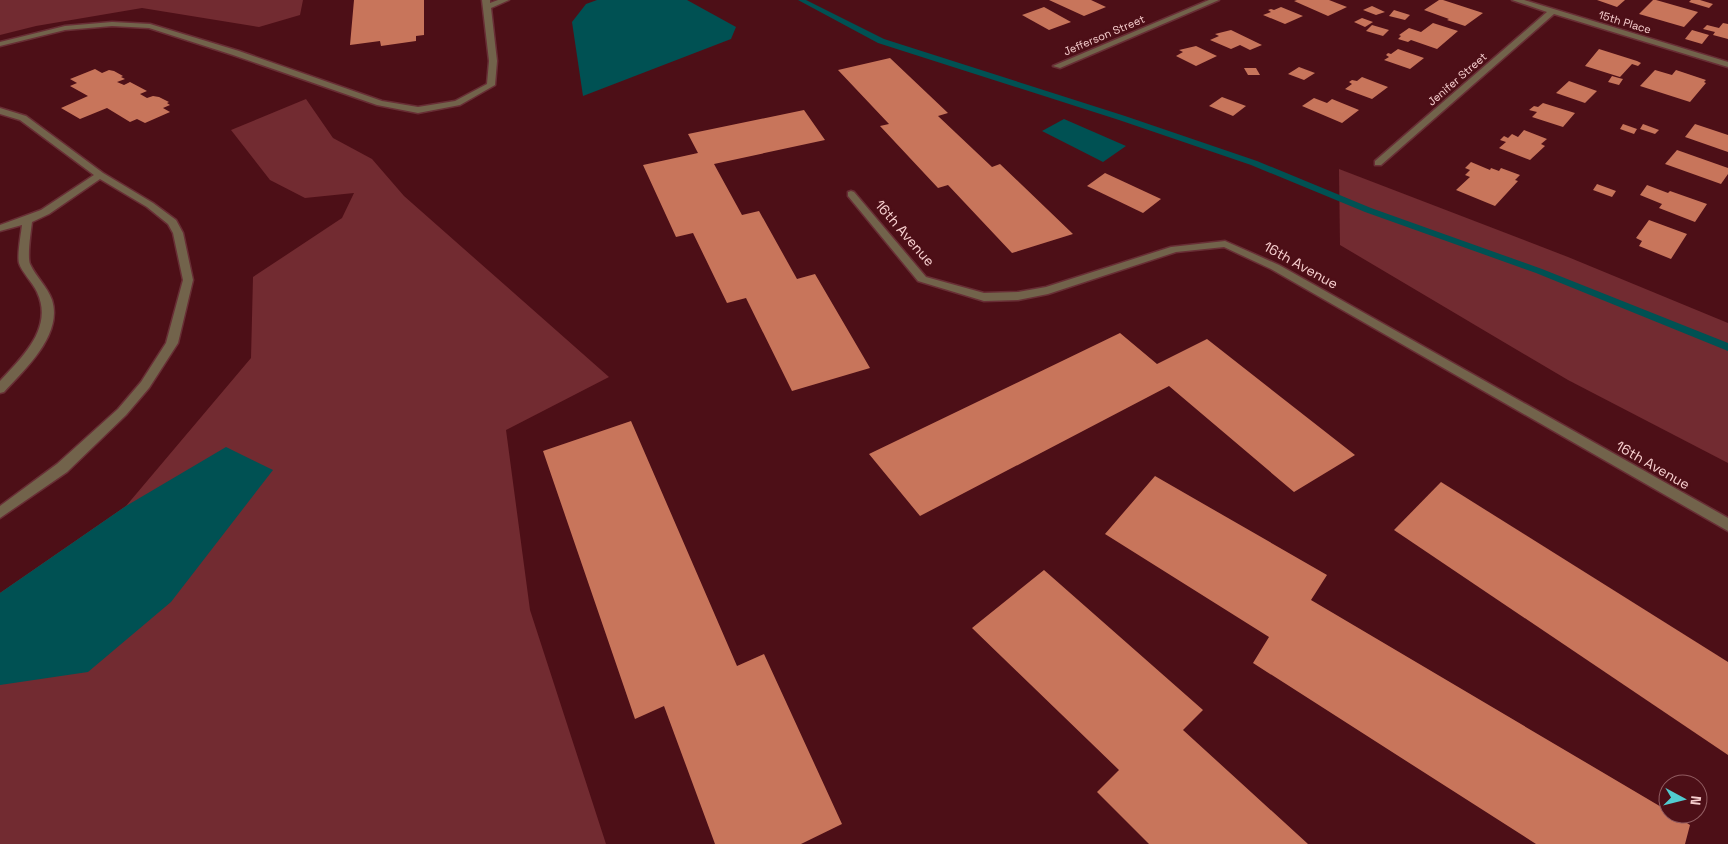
<svg xmlns="http://www.w3.org/2000/svg" width="1728" height="844" viewBox="0 0 1728 844" font-family="'Space Grotesk',sans-serif">
  <style>
    .green { fill: #722b31 }
    .water { fill: #005153 }
    .lines { fill: none; stroke-linecap: round; stroke-linejoin: round }
    .stream { fill: #005153; fill-rule: evenodd }
    .building { fill: #c8755b }
    .lane-casing { stroke: #682e35; stroke-width: 3 }
    .street-casing { stroke: #682e35; stroke-width: 3 }
    .lane { fill: #72634b; fill-rule: evenodd }
    .street { fill: #72634b; fill-rule: evenodd }
    .labels { text-anchor: middle; stroke-width: 5; stroke-linejoin: round; paint-order: stroke }
    .far-street-label { font-size: 11px; fill: #f8d0d0; stroke: #4d0f17 }
    .street-label { font-size: 14px; fill: #f8d0d0; stroke: #4d0f17 }
  </style>
  <rect width="100%" height="100%" fill="#4d0f17"/>
  <g class="green">
    <polygon points="0,0 303,0 300,15 259,27 142,8 36,26 0,35"/>
    <polygon points="306,99 333,138 372,159 404,196 609,377 506,430 530,610 606,844 0,844 0,593 126,506 251,358 253,277 342,218 354,193 305,198 270,180 231,130"/>
    <polygon points="1339,169 1568,257 1728,323 1728,463 1568,380 1340,245"/>
  </g>
  <g class="water">
    <polygon points="597,0 687,0 736,27 731,39 583,96 572,22 586,4"/>
    <polygon points="1064,119 1126,146 1103,162 1042,131"/>
    <polygon points="226,447 273,470 171,602 88,672 0,685 0,593 126,506"/>
  </g>
  <g class="lines">
    <polygon class="stream" points="798,0 806,0 884,39 1125,116 1257,161 1371,208 1542,269 1728,343 1728,351 1536,273 1365,212 1251,165 1119,120 878,43"/>
  </g>
  <g class="building">
    <polygon points="354,0 424,0 424,35 416,36 416,41 381,46 380,41 350,45"/>
    <polygon points="1049,0 1091,0 1106,7 1084,16"/>
    <polygon points="1297,0 1329,0 1347,7 1328,16 1294,1"/>
    <polygon points="1439,0 1443,0 1483,13 1465,26 1447,20 1449,19 1424,10"/>
    <polygon points="1597,0 1625,0 1617,7"/>
    <polygon points="1653,0 1656,0 1698,12 1684,27 1639,14"/>
    <polygon points="1691,0 1700,0 1713,4 1709,8 1689,2"/>
    <polygon points="1372,6 1385,12 1376,15 1363,10"/>
    <polygon points="1044,7 1071,22 1049,30 1022,15"/>
    <polygon points="1281,7 1303,16 1285,24 1263,15 1271,12 1268,10 1271,9 1274,10"/>
    <polygon points="1394,10 1410,15 1405,20 1389,16"/>
    <polygon points="1362,18 1373,22 1365,27 1354,22"/>
    <polygon points="1433,23 1458,31 1437,49 1411,40 1408,42 1398,39 1401,36 1399,35 1409,28 1421,32"/>
    <polygon points="1723,23 1728,24 1728,39 1713,35 1715,32 1703,29 1707,25 1719,28"/>
    <polygon points="1372,25 1389,30 1383,36 1366,31"/>
    <polygon points="1231,30 1262,45 1250,50 1240,45 1231,49 1210,40 1219,36 1215,34"/>
    <polygon points="1692,30 1709,35 1702,44 1685,39"/>
    <polygon points="1196,46 1217,56 1196,66 1176,56 1183,52 1179,50"/>
    <polygon points="1398,49 1424,58 1410,69 1384,60 1389,57 1386,55 1388,53 1391,54"/>
    <polygon points="1599,49 1637,61 1641,63 1638,66 1632,64 1620,77 1585,66"/>
    <polygon points="890,58 948,113 938,116 992,167 1000,164 1073,234 1012,253 948,185 938,188 880,126 889,124 838,70"/>
    <polygon points="1299,67 1315,73 1304,80 1288,74"/>
    <polygon points="1244,68 1256,68 1260,75 1248,75"/>
    <polygon points="95,69 102,73 109,70 114,71 123,76 121,77 125,79 117,82 124,85 130,82 147,91 140,94 147,98 153,96 159,97 169,102 167,103 170,105 163,108 170,112 145,123 137,119 130,122 107,108 80,119 61,108 88,96 70,86 77,83 70,79"/>
    <polygon points="1655,70 1672,75 1676,70 1706,80 1704,82 1706,83 1690,102 1640,86"/>
    <polygon points="1612,76 1619,78 1623,79 1619,85 1608,82"/>
    <polygon points="1362,77 1388,87 1372,99 1345,89 1352,84 1349,82 1352,80 1357,81"/>
    <polygon points="1569,81 1597,91 1585,103 1556,93"/>
    <polygon points="1222,97 1246,106 1233,116 1209,106"/>
    <polygon points="1314,98 1327,103 1332,99 1359,110 1342,123 1302,106"/>
    <polygon points="1543,103 1575,113 1563,127 1532,117 1537,112 1529,110 1534,106 1538,107"/>
    <polygon points="804,110 825,140 714,164 742,215 759,211 797,279 815,274 870,368 792,391 746,298 727,303 693,233 676,237 643,165 698,153 688,134"/>
    <polygon points="1623,124 1637,129 1634,134 1620,129"/>
    <polygon points="1643,124 1659,130 1655,134 1640,129"/>
    <polygon points="1695,124 1728,135 1728,152 1685,137"/>
    <polygon points="1524,130 1547,139 1541,144 1545,146 1530,160 1499,148 1506,142 1500,140 1504,136 1508,138 1512,134 1518,137"/>
    <polygon points="1677,150 1728,168 1728,174 1721,184 1665,164"/>
    <polygon points="1471,162 1490,170 1491,168 1499,171 1501,168 1520,175 1515,180 1518,181 1495,206 1456,190 1470,177 1465,175 1470,170 1465,168"/>
    <polygon points="1105,173 1161,199 1143,213 1087,186"/>
    <polygon points="1597,184 1616,191 1612,197 1593,190"/>
    <polygon points="1647,185 1668,193 1670,191 1707,204 1695,222 1659,208 1662,204 1640,195"/>
    <polygon points="1649,220 1687,234 1671,259 1639,246 1642,241 1636,238"/>
    <polygon points="1120,333 1157,364 1207,339 1355,455 1294,492 1169,386 920,516 869,454"/>
    <polygon points="631,421 737,666 764,654 842,824 801,844 715,844 664,706 635,719 543,451"/>
    <polygon points="1155,476 1327,575 1311,600 1668,811 1668,814 1673,814 1690,825 1685,844 1536,844 1253,663 1269,637 1105,534"/>
    <polygon points="1441,482 1728,662 1728,755 1394,530"/>
    <polygon points="1044,570 1203,710 1183,730 1308,844 1149,844 1097,792 1119,770 972,628"/>
  </g>
  <g class="lines">
    <defs>
      <g id="lane">
        <polygon points="482,0 490,0 490,3 498,0 509,0 491,8 497,61 495,85 460,105 418,113 377,105 233,55 149,28 112,26 65,30 0,46 0,42 65,26 112,22 150,24 239,51 382,101 418,107 455,101 487,84 489,61"/>
        <path d="M0,108L26,116L103,173L153,203L176,220L183,233L193,280L178,343L149,388L126,415L67,472L0,518V506L57,464L118,409L141,382L166,343L183,280L173,233L168,224L147,207L100,179L49,214L32,222C31,231 27,256 30,264C36,277 47,286 52,300C63,335 25,369 4,392L0,393V381C22,357 54,328 37,292C33,283 21,271 19,263C17,255 21,234 22,225L0,231V225L41,210L94,175L20,120L0,114Z"/>
      </g>
      <g id="street">
        <polygon points="1209,0 1219,0 1060,68 1053,66"/>
        <polygon points="1512,0 1524,0 1728,62 1728,67 1554,14 1381,165 1375,165 1375,161 1547,12"/>
        <polygon points="851,191 854,192 926,277 984,293 1018,292 1046,287 1171,247 1225,241 1279,265 1728,518 1728,531 1271,269 1224,247 1176,252 1048,294 1018,300 984,301 918,281 848,196 848,192"/>
      </g>
    </defs>
    <use href="#lane" class="lane-casing"/>
    <use href="#street" class="street-casing"/>
    <use href="#lane" class="lane"/>
    <use href="#street" class="street"/>
  </g>
  <g class="labels">
    <g class="far-street-label">
      <text transform="translate(1625 22) rotate(17)" y="4">15th Place</text>
      <text transform="translate(1104 35) rotate(-23)" y="4">Jefferson Street</text>
      <text transform="translate(1457 79) rotate(-41)" y="4">Jenifer Street</text>
    </g>
    <g class="street-label">
      <text transform="translate(905 233) rotate(49)" y="5">16th Avenue</text>
      <text transform="translate(1301 265) rotate(29)" y="5">16th Avenue</text>
      <text transform="translate(1653 465) rotate(30)" y="5">16th Avenue</text>
    </g>
  </g>
  <g transform="translate(1683 799) rotate(97)"><circle r="24" fill="#4d0f17" stroke="#915c61"/>
  <path d="M0-4L9 19L0 12L-9 19Z" fill="#52ccd0"/>
  <text y="-8" font-size="14" font-weight="bold" text-anchor="middle" fill="#f8d0d0">N</text>
  </g>
</svg>
